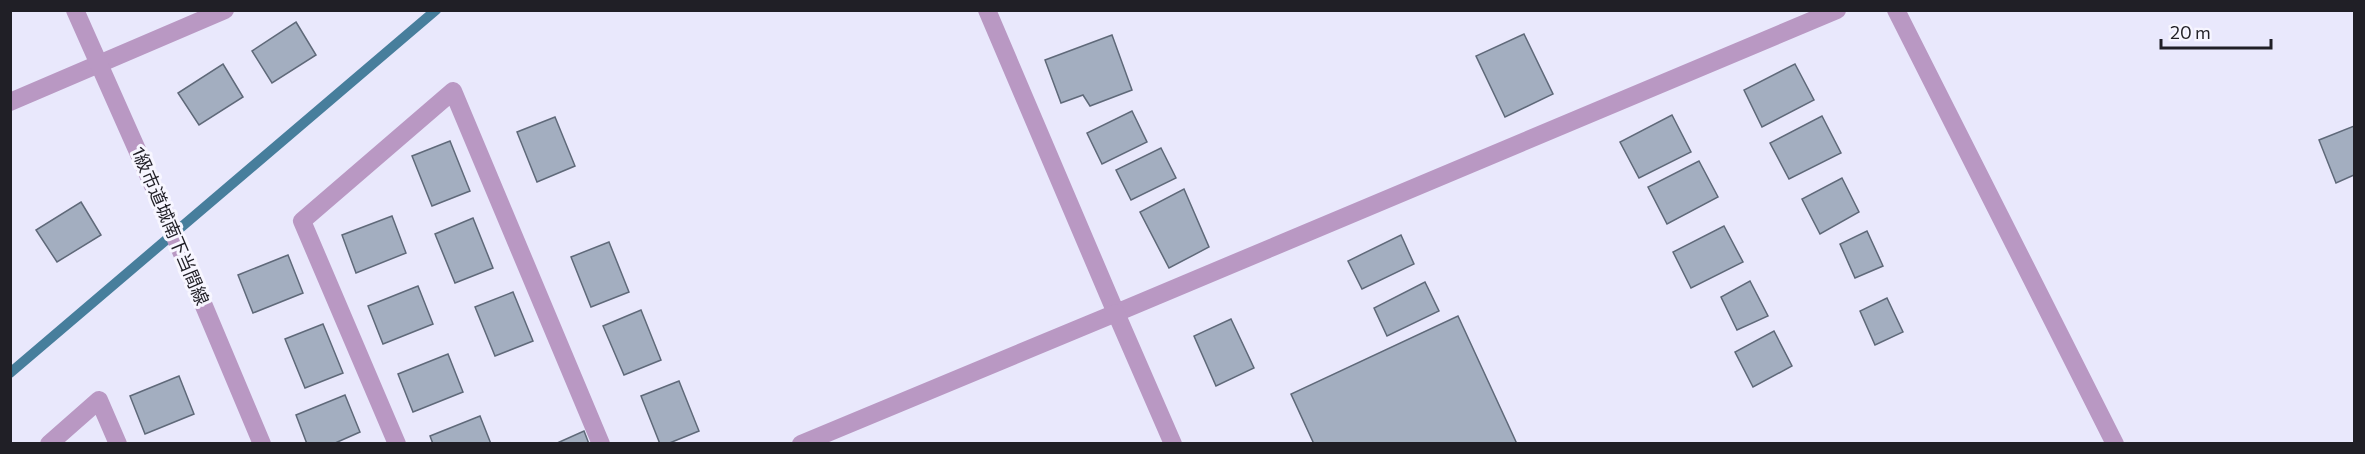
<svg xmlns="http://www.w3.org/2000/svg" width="2365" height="454" viewBox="0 0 2365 454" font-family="Commissioner,'Noto Sans JP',sans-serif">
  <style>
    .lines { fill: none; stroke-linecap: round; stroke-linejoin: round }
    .stream { stroke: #477e9c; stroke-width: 10 }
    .building { fill: #a3aec0; stroke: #5f6979; stroke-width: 1.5 }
    .minor { stroke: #b998c3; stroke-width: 18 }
    .tertiary { stroke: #b998c3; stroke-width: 18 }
    .labels { text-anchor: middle; stroke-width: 6; stroke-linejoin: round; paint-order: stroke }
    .street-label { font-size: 18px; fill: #201f26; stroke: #f7f6ff }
  </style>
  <rect width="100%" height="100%" fill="#e9e8fc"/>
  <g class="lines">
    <polyline class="stream" points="10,373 436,10"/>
  </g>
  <g class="building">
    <polygon points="296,22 316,55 272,83 252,51"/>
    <polygon points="1524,34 1553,94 1505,117 1476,56"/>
    <polygon points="1112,35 1132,90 1090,106 1083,95 1061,103 1045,60"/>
    <polygon points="223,64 243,97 199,125 178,93"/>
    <polygon points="1795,64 1814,100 1762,127 1744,90"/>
    <polygon points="1132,111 1147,142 1102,164 1087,133"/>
    <polygon points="1672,115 1691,152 1639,178 1620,142"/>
    <polygon points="1822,116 1841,153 1789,179 1770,143"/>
    <polygon points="555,117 575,166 537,182 517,132"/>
    <polygon points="2354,126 2354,175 2336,183 2319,140"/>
    <polygon points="450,141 470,191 432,206 412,156"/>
    <polygon points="1161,148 1176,178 1131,200 1116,170"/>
    <polygon points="1699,161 1718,197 1667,224 1648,187"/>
    <polygon points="1842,178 1859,212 1820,234 1802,199"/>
    <polygon points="1184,189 1209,247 1169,268 1140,212"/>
    <polygon points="81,202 101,235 57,262 36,230"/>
    <polygon points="392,216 406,253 356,273 342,235"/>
    <polygon points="473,218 493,268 455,283 435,234"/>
    <polygon points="1724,226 1743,262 1691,288 1673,252"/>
    <polygon points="1867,231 1883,266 1855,278 1840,244"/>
    <polygon points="1401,235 1414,264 1362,289 1348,261"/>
    <polygon points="609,242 629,292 591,307 571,257"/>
    <polygon points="288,255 303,293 253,313 238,275"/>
    <polygon points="1750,281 1768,316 1737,330 1721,297"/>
    <polygon points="1425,282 1439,311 1387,336 1374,308"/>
    <polygon points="418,286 433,324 383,344 368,306"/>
    <polygon points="513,292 533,341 495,356 475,307"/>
    <polygon points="1887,298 1903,332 1875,345 1860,311"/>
    <polygon points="641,310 661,360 624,375 603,326"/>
    <polygon points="1458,316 1517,444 1314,444 1291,394"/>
    <polygon points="1231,319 1254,368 1216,386 1194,336"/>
    <polygon points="323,324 343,373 305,388 285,339"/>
    <polygon points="1774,331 1792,366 1753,387 1735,352"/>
    <polygon points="448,354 463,392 413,412 398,374"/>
    <polygon points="179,376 194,414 145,434 130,396"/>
    <polygon points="679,381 699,431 667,444 660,444 641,396"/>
    <polygon points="345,395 360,432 333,444 307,444 296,415"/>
    <polygon points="480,416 491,444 433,444 430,436"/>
    <polygon points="584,431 589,444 555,444"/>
  </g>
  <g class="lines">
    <g class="minor">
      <polyline points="987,10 1116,313 1837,10"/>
      <polyline points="1896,10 2115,444"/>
      <polyline points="10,102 225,10"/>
      <polyline points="49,444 99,400 118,444"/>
      <polyline points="397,444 302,221 453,91 601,444"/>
      <polyline points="801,444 1116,313 1173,444"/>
    </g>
    <polyline class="tertiary" points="75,10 162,206 262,444"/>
  </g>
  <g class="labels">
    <g class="street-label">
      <text transform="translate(170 226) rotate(67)" y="6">1級市道城南下当間線</text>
    </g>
  </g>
  <rect width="2365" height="454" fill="none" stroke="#201f26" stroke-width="24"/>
  <path d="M2161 39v9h110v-9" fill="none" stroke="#201f26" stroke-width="3"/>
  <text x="2170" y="39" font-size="18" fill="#201f26" stroke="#f7f6ff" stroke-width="4.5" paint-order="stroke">20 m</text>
</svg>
